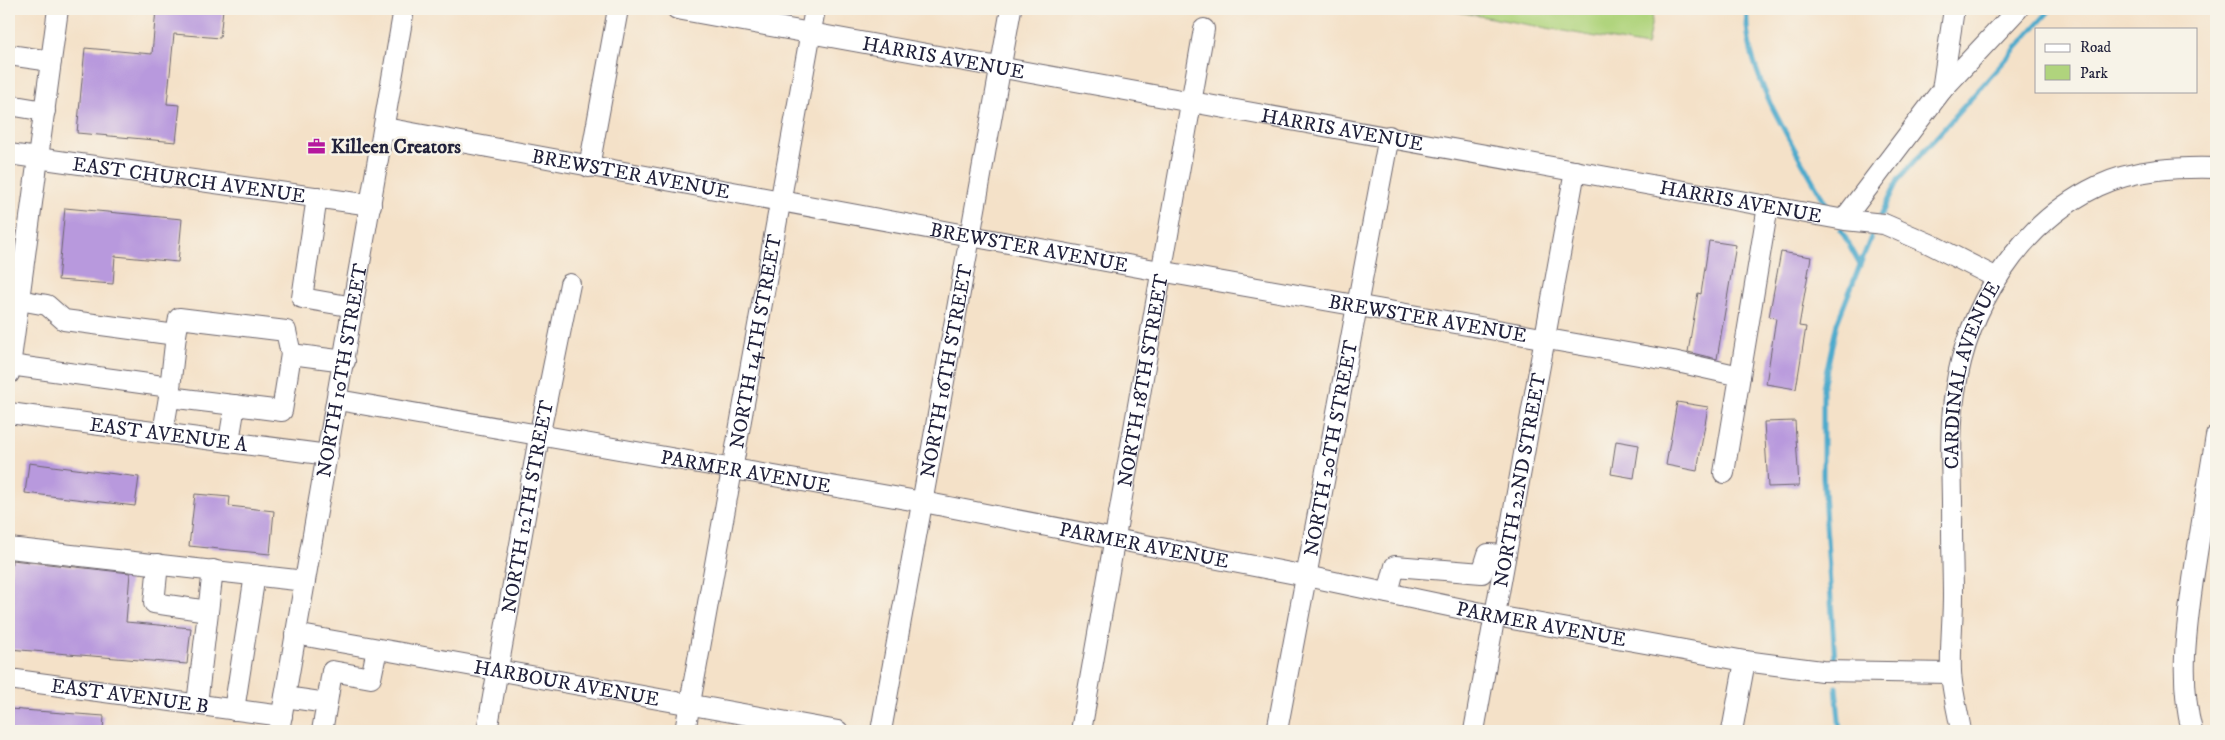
<svg xmlns="http://www.w3.org/2000/svg" width="2225" height="740" viewBox="0 0 2225 740" font-family="'IM FELL DW Pica',serif">
  <style>
    .green { fill: #b0d47d; stroke: #697b5c }
    .lines { fill: none; stroke-linecap: round; stroke-linejoin: round }
    .stream { stroke: #4eaacc; stroke-width: 5 }
    .building { fill: #b899dd }
    .minor-casing { stroke: #6c656c; stroke-width: 22 }
    .minor { stroke: #fff; stroke-width: 20 }
    .labels { text-anchor: middle; stroke-width: 5; stroke-linejoin: round; paint-order: stroke }
    .street-label { font-size: 20px; fill: #22223b; stroke: #f7f3e8 }
    .poi-label { font-size: 20px; font-weight: bold; fill: #22223b; stroke: #f7f3e8; text-anchor: start }
  </style>
  <rect width="100%" height="100%" fill="#f7f3e8"/>
  <filter id="ink" filterUnits="userSpaceOnUse"><feTurbulence type="fractalNoise" baseFrequency=".02" numOctaves="2"/><feDisplacementMap in="SourceGraphic" scale="10" xChannelSelector="R" yChannelSelector="G"/><feConvolveMatrix kernelMatrix="1 2 1 2 8 2 1 2 1" color-interpolation-filters="sRGB"/></filter>
  <filter id="wash" filterUnits="userSpaceOnUse"><feTurbulence type="fractalNoise" baseFrequency=".0096" numOctaves="4" result="noise"/><feDisplacementMap in="SourceGraphic" scale="20" xChannelSelector="R" yChannelSelector="G"/><feGaussianBlur stdDeviation="1.12" result="paint"/><feColorMatrix in="noise" values="0 0 0 0 0 0 0 0 0 0 0 0 0 0 0 0 0 1.4 0 .05"/><feComposite in="paint" operator="in"/></filter>
  <g filter="url(#wash)">
    <rect width="100%" height="100%" fill="#f4e1c8"/>
    <polygon class="green" points="1441,9 1654,9 1647,46"/>
    <g class="lines">
      <g class="stream">
        <path d="M1747,9C1742,73 1797,150 1827,206"/>
        <polyline points="1881,215 1898,180 2051,9"/>
        <polyline points="1841,230 1860,264"/>
        <polyline points="1835,662 1823,477 1823,387 1837,323 1871,237"/>
        <polyline points="1836,687 1840,731"/>
      </g>
    </g>
    <g id="blocks">
      <g class="building">
        <polygon points="156,9 223,9 220,38 174,34 167,104 180,105 176,142 77,133 85,48 152,54"/>
        <polygon points="65,208 182,219 178,262 115,256 113,284 58,280"/>
        <polygon points="1709,241 1736,245 1717,359 1688,352 1698,293 1701,294"/>
        <polygon points="1781,252 1811,257 1799,326 1806,327 1796,389 1766,384 1776,318 1769,317"/>
        <polygon points="1677,402 1708,407 1697,471 1666,465"/>
        <polygon points="1795,421 1799,486 1768,487 1764,422"/>
        <polygon points="1616,441 1639,445 1634,478 1611,474"/>
        <polygon points="29,463 139,477 135,506 25,493"/>
        <polygon points="195,494 230,497 229,506 274,511 270,554 189,546"/>
        <polygon points="12,560 130,573 126,622 191,628 187,664 9,649 9,602"/>
        <polygon points="9,709 104,716 103,731 9,731"/>
      </g>
    </g>
  </g>
  <g filter="url(#ink)">
    <use href="#blocks" fill-opacity="0" stroke="#6c656c" stroke-width="1"/>
    <g class="lines">
      <defs>
        <g id="minor">
          <path id="s1" d="M677,9L1845,220L1884,224L1930,244L1997,278"/>
          <polyline points="9,55 51,61"/>
          <polyline points="1942,90 2018,9"/>
          <polyline points="9,105 45,111"/>
          <path id="s2" d="M385,128L1160,271L1673,361L1740,376"/>
          <path id="s3" d="M9,154L371,205"/>
          <polyline points="589,167 618,9"/>
          <polyline points="317,197 302,298 354,307"/>
          <polyline points="1844,219 1942,90 1954,9"/>
          <polyline points="19,300 47,305 64,320 176,335 169,397"/>
          <polyline points="176,335 179,318 286,331 291,354"/>
          <polyline points="10,365 170,387"/>
          <polyline points="9,374 58,9"/>
          <path id="s4" d="M338,400L923,502L1306,576L1496,616L1745,661L1822,671L1951,673"/>
          <path id="s5" d="M9,413L328,455"/>
          <polyline points="163,433 169,397 282,411 291,354 345,361"/>
          <polyline points="229,441 235,405"/>
          <polyline points="1724,473 1768,206"/>
          <polyline points="9,548 305,581"/>
          <polyline points="158,564 154,603 208,611"/>
          <polyline points="1388,593 1395,566 1482,573 1488,554 1505,555"/>
          <path id="s6" d="M295,634L838,731"/>
          <path id="s7" d="M9,679L282,716"/>
          <polyline points="285,697 327,703 322,731"/>
          <polyline points="327,703 332,671 371,678 377,649"/>
          <polyline points="197,704 213,570"/>
          <polyline points="234,710 255,575"/>
          <path id="s8" d="M279,731L404,9"/>
          <path id="s9" d="M487,731L539,437L570,284"/>
          <path id="s10" d="M685,731L815,9"/>
          <path id="s11" d="M881,731L1011,9"/>
          <path id="s12" d="M1081,731L1204,29"/>
          <path id="s13" d="M1277,731L1389,136"/>
          <path id="s14" d="M1474,731L1575,171"/>
          <polyline points="1732,731 1745,661"/>
          <path id="s15" d="M1961,731C1958,712 1952,691 1951,672C1950,647 1953,621 1953,596C1953,574 1952,551 1952,528C1953,483 1948,437 1955,392C1967,308 2019,224 2098,186C2134,169 2177,167 2216,168"/>
          <path d="M2192,731C2179,680 2186,632 2193,580C2200,532 2208,484 2216,436"/>
        </g>
      </defs>
      <use href="#minor" class="minor-casing"/>
      <use href="#minor" class="minor"/>
    </g>
  </g>
  <defs>
    <symbol id="office-bare" viewBox="-9 -9 18 18"><path d="M-6-3h4V-5.5h4V-3h4V5H-6ZM-1-4.5V-3h2v-1.5ZM-6 0V1H6V0Z" fill="#b5179e" stroke="#f7f3e8" stroke-width="2.5" paint-order="stroke"/></symbol>
  </defs>
  <g fill-rule="evenodd">
    <use href="#office-bare" x="304" y="134" width="25" height="25"/>
  </g>
  <g class="labels">
    <g class="street-label">
      <text dy="7" stroke="none"><textPath href="#s1" startOffset="271">HARRIS AVENUE</textPath></text>
      <text dy="7" stroke="none"><textPath href="#s1" startOffset="676">HARRIS AVENUE</textPath></text>
      <text dy="7" stroke="none"><textPath href="#s2" startOffset="250">BREWSTER AVENUE</textPath></text>
      <text dy="7" stroke="none"><textPath href="#s3" startOffset="182">EAST CHURCH AVENUE</textPath></text>
      <text dy="7" stroke="none"><textPath href="#s1" startOffset="1081">HARRIS AVENUE</textPath></text>
      <text dy="7" stroke="none"><textPath href="#s2" startOffset="655">BREWSTER AVENUE</textPath></text>
      <text dy="7" stroke="none"><textPath href="#s2" startOffset="1060">BREWSTER AVENUE</textPath></text>
      <text dy="7" stroke="none"><textPath href="#s10" startOffset="396">NORTH 14TH STREET</textPath></text>
      <text dy="7" stroke="none"><textPath href="#s8" startOffset="366">NORTH 10TH STREET</textPath></text>
      <text dy="7" stroke="none"><textPath href="#s11" startOffset="366">NORTH 16TH STREET</textPath></text>
      <text dy="7" stroke="none"><textPath href="#s15" startOffset="360">CARDINAL AVENUE</textPath></text>
      <text dy="7" stroke="none"><textPath href="#s12" startOffset="356">NORTH 18TH STREET</textPath></text>
      <text dy="7" stroke="none"><textPath href="#s5" startOffset="161">EAST AVENUE A</textPath></text>
      <text dy="7" stroke="none"><textPath href="#s13" startOffset="288">NORTH 20TH STREET</textPath></text>
      <text dy="7" stroke="none"><textPath href="#s4" startOffset="414">PARMER AVENUE</textPath></text>
      <text dy="7" stroke="none"><textPath href="#s14" startOffset="255">NORTH 22ND STREET</textPath></text>
      <text dy="7" stroke="none"><textPath href="#s9" startOffset="228">NORTH 12TH STREET</textPath></text>
      <text dy="7" stroke="none"><textPath href="#s4" startOffset="819">PARMER AVENUE</textPath></text>
      <text dy="7" stroke="none"><textPath href="#s4" startOffset="1224">PARMER AVENUE</textPath></text>
      <text dy="7" stroke="none"><textPath href="#s6" startOffset="276">HARBOUR AVENUE</textPath></text>
      <text dy="7" stroke="none"><textPath href="#s7" startOffset="122">EAST AVENUE B</textPath></text>
    </g>
    <g class="poi-label">
      <text x="331" y="153">Killeen Creators</text>
    </g>
  </g>
  <rect width="2225" height="740" fill="none" stroke="#f7f3e8" stroke-width="30"/>
  <rect x="2035" y="28" width="162" height="65" fill="#f7f3e8" stroke="#a29fa3"/>
  <rect x="2045" y="44" width="25" height="8" fill="#ffffff" stroke="#a29fa3"/>
  <text x="2080" y="52" font-size="15" fill="#22223b">Road</text>
  <rect x="2045" y="65" width="25" height="15" fill="#b0d47d" stroke="#a29fa3"/>
  <text x="2080" y="78" font-size="15" fill="#22223b">Park</text>
</svg>
